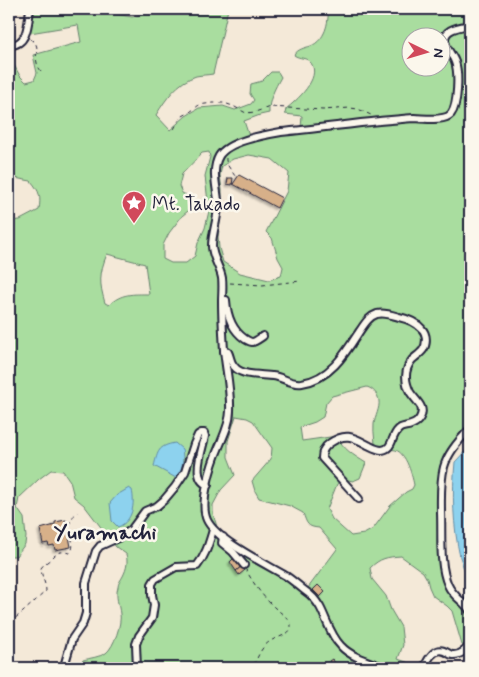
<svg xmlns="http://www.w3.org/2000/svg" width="479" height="677" viewBox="0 0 479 677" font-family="Mynerve,sans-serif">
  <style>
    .green { fill: #a9dd9f; stroke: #66806d; fill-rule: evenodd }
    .water { fill: #8dd2ee; stroke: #628ca6 }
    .building { fill: #d7b089; stroke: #22223b; filter: url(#shadow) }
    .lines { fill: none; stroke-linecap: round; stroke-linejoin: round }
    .minor-casing { stroke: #22223b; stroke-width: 10 }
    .path { stroke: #22223b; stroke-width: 1; stroke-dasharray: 4 4; stroke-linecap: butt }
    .minor { stroke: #fbf7ec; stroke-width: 6 }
    .labels { text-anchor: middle; stroke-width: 5; stroke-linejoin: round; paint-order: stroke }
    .poi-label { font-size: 19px; fill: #22223b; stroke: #fbf7ec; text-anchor: start }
    .quarter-label { font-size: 21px; font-weight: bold; fill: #22223b; stroke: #fbf7ec }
  </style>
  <defs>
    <filter id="shadow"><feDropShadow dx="-2" dy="2" stdDeviation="1" flood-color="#0004"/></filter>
  </defs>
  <rect width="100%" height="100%" fill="#f4e9d8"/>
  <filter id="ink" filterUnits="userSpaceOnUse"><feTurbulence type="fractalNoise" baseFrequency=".02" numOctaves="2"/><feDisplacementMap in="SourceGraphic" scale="10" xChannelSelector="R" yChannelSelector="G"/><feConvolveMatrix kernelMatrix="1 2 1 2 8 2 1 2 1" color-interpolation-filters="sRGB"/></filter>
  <g filter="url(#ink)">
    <path class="green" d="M24,9H90L132,17L157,10L164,12L175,9H228L213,74C208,75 201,75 196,76C177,82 166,99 156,115L170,130L186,116L199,108L223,106L235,110L251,104L254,100L250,94L251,84L262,81L271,72H278L281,77C275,88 268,101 269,113L260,115L244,121L249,136L301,128L302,116L285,114L286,109C296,101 322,78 311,63C307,57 299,59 294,55C298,49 304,48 311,46C325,40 329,23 328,9H470V424L460,433L447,450L440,467L437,547L441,577L450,595L463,608L466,614L469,632L467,644L465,646L462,645L452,611L447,606L433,596L429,587L427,579L423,572L401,556C387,557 380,558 370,568L372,579L386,596L391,610L401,627L403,645L398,659L420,667L419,668H368L351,661L347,668H79L83,660C90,658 100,657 106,653C114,647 122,623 120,614C119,604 115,597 118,587C118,583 121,580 123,576C127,568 128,562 126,554L116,547L84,505L74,497L70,481L63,471L51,470L39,479L19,498L17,508L24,518L26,537L25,544L16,556H9V221L20,220L39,210C41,196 40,192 31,181L9,177V56L20,76L26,82L34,80L37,73L33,55L81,42L78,25L30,33L31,21ZM412,38H442V68H412ZM209,152L210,157L205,176L209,211L205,228L198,243L195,256L186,263H171L163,259V245L169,233L182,216L194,206L192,198L182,193L179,186L182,174L202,153ZM249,155L272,159L289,173L287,191L266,232L272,238L278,258L283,267L281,276L269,280L240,273L223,262L219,248L218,237L222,208V190L220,175L222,166L233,159ZM107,254L145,264L149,294C133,294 121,293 109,305L105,303C99,283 99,274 107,254ZM367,387C373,389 378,394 379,401C380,408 375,417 374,424C373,434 376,443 375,452C379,453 383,454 387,453C388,452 389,451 390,450C405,446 412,475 414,485L412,489L406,492L390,506L373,529L364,534L351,536L332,519L327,509L337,484L344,479L353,481L360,478L366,463C353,455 343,449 337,436L302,441L300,427L315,422L323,417L326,403L332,396ZM236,416L247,418L253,421L272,448L271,459L252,481L255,491L259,498L290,506L303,513C307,524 307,527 319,528L337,549L308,588L235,544L218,530L213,514V505L221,490L235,475L228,457V441Z"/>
    <g class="water">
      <path d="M175,443L182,449C184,459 183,470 176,478L154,466C158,451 158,446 175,443Z"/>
      <path d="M470,446V587C467,577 463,567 460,557C453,526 452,493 455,462Z"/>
      <path d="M129,488L132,490C135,504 133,521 118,527L112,521L110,503L117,495Z"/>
    </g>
    <g class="building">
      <polygon points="239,175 282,198 277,208 233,184"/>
      <polygon points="228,178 233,178 232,185 227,184"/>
      <polygon points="66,520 71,547 55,550 54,545 49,546 48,543 43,544 40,529 55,525 55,522"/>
      <polygon points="235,557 242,566 236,571 230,562"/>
      <polygon points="242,566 245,570 239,575 236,571"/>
      <polygon points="318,585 325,592 320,597 313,590"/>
      <polygon points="332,659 337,665 333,667 329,661"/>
    </g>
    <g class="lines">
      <defs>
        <g id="minor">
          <path d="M9,45C28,46 28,23 30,9"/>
          <path d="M226,300C227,315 232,330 245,339C247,340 250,342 252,342C255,342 260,338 263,336"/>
          <path d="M224,351L228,352C230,356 230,359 232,363C238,377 260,374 273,376C283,377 291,385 302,383C330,379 345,354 359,332C364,325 368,317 377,314C384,312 392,315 399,317C408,319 416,322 422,329C427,334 427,344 423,350C420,354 415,357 412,360C404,370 405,382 410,392C413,397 419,402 421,407C424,415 418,423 411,425C407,427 401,426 398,430C391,437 393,449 382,450C377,450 372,447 368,445C353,437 346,432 330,443C324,447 322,451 322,458L359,499"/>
          <path d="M470,429C460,439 448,452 444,467C440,481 441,498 441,513C442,535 439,565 448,585C453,597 464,601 470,611"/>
          <polyline points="223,537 222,543 233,552 244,565"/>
          <path d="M63,668L65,663L72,639L83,623L86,613V583L96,551L100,546L122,536L131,530L145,511L157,506L164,500L175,487L185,472L194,444L198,435L201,433H204L205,436C203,449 190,479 208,485"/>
          <path d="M137,668L136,644L139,636L152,618L154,605L152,595V584L155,579L176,567L197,566C206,555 209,543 213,530"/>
          <path d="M385,668C371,662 352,658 341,646C330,635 327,620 320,607C316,600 310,594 304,590C298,585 292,580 286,576C266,564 216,540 207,520C199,503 212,463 219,447C224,435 230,423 230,411C231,391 226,370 224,350C223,334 222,317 222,301C222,294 223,286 222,278C220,267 212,257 212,246C212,231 219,217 218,201C217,187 211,170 219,156C228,141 264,135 281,132C325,128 369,121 414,118C423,118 444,122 451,114C458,105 459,73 455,62C453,56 448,51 446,45C440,29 459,27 470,25"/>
          <path d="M424,668C427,661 434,647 444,651C447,652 449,654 452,655C460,656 469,649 470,641"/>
        </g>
      </defs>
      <use href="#minor" class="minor-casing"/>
      <g class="path">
        <path d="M30,39C42,45 34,53 37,63C38,67 39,68 41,71"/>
        <polyline points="174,129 181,117 190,112 199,105 212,103 224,103 233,106 246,113 255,112 270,107 323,110 350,108 358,109 373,116"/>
        <path d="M226,158C225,164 232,171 235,176"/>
        <polyline points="230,283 262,285 301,281"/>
        <path d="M9,623L23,612L46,591C46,583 41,576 41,568C44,564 47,562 51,559C59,551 59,551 70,553C78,544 65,530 72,518C72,517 77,513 78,512"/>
        <path d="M206,668L233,666L251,667C259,659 258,650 269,642C275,637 290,636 291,627C292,619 279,612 274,607C262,596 254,584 246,570"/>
      </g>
      <use href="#minor" class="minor"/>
    </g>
  </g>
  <defs>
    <symbol id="sight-pin" viewBox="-11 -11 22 30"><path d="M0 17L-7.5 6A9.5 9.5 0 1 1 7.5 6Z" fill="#d1495b" stroke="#fbf7ec"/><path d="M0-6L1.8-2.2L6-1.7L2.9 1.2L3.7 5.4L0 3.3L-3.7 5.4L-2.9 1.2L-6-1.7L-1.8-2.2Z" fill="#fff"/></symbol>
  </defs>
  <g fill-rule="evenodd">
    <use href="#sight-pin" x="120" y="189" width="28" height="38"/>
  </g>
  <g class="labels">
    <g class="poi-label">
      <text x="152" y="210">Mt. Takado</text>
    </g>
    <g class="quarter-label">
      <text x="105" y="539">Yuramachi</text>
    </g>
  </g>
  <rect width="479" height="677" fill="none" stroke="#fbf7ec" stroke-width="30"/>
  <rect x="15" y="15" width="449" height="647" fill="none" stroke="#22223b" stroke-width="2" filter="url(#ink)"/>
  <g transform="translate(426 52) rotate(95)"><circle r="24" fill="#fbf7ec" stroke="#a4a2a5"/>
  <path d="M0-4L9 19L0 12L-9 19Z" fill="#d1495b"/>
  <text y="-8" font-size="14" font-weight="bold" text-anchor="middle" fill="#22223b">N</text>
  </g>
</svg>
